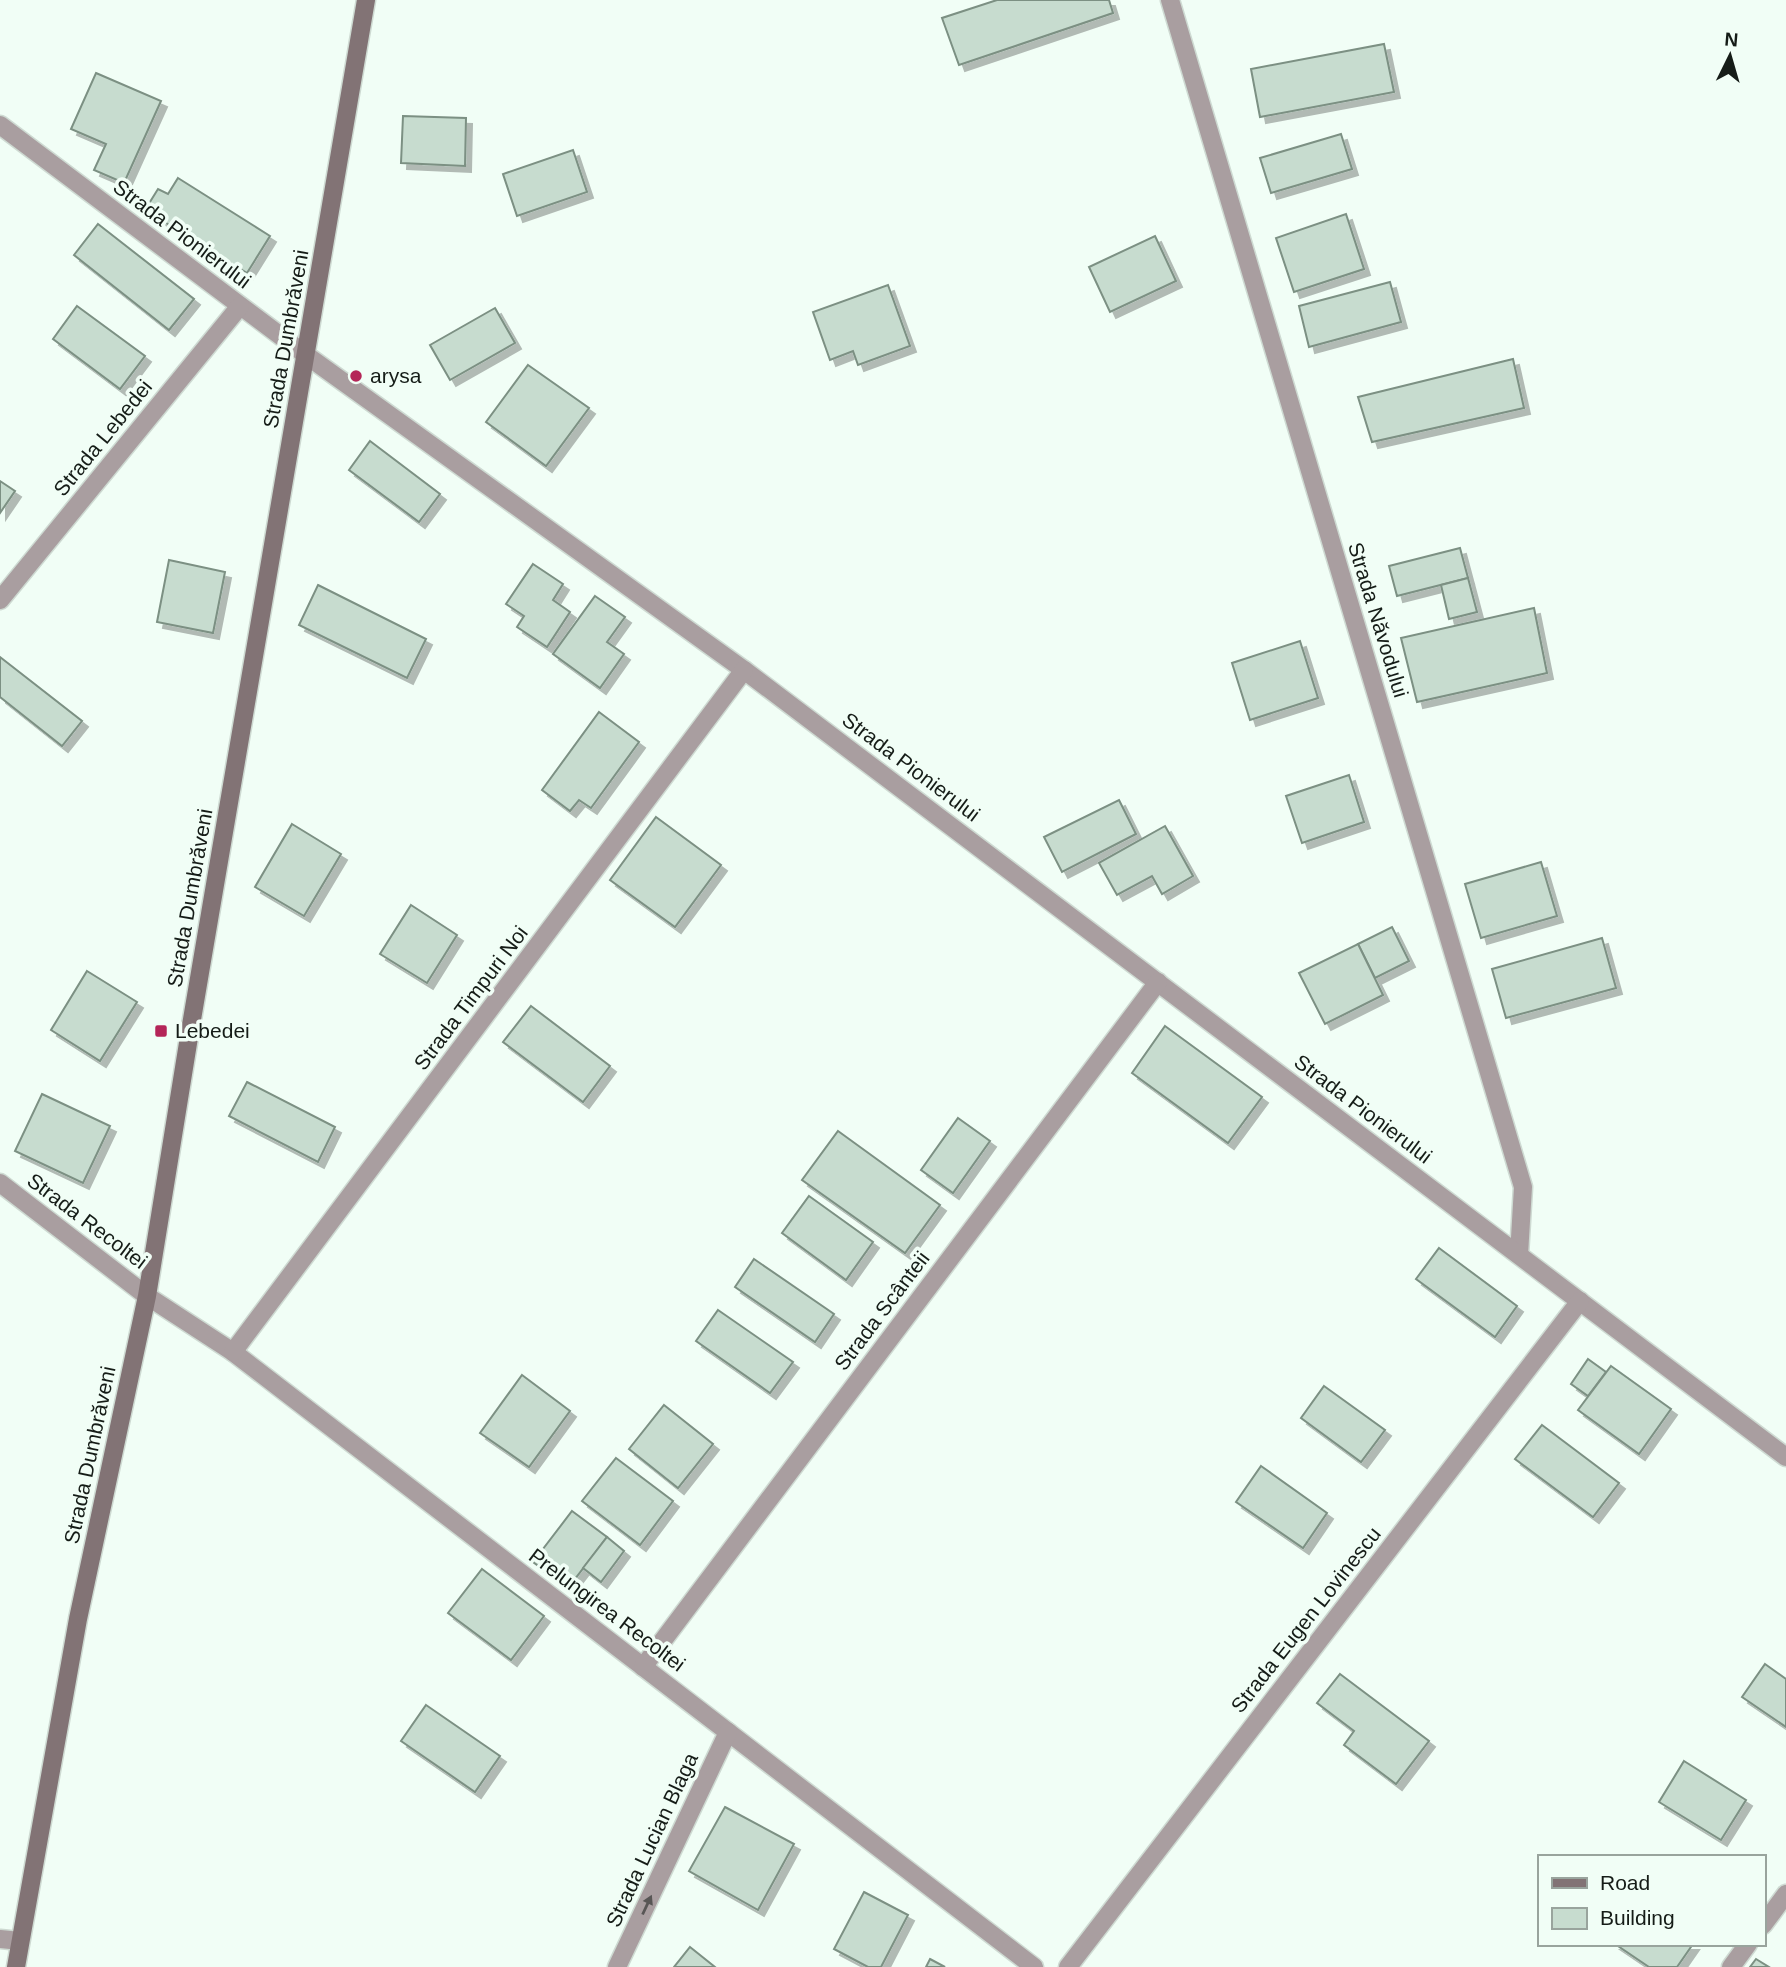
<svg xmlns="http://www.w3.org/2000/svg" width="1786" height="1967" viewBox="0 0 1786 1967" font-family="Helvetica,sans-serif">
  <style>
    .building { fill: #c7dccf; stroke: #7c9083; stroke-width: 2; filter: url(#shadow) }
    .lines { fill: none; stroke-linecap: round; stroke-linejoin: round }
    .street-casing { stroke: #cedad2; stroke-width: 21 }
    .secondary-casing { stroke: #cedad2; stroke-width: 21 }
    .street { stroke: #a99ea0; stroke-width: 18 }
    .secondary { stroke: #827375; stroke-width: 18 }
    .oneway { fill: #585655 }
    .poi-dot { fill: #b42558; stroke: #f1fef6; stroke-width: 2.5 }
    .labels { text-anchor: middle; stroke-width: 7; stroke-linejoin: round; paint-order: stroke }
    .street-label { font-size: 21px; fill: #151c17; stroke: #f1fef6 }
    .poi-label { font-size: 21px; fill: #151c17; stroke: #f1fef6; text-anchor: start }
  </style>
  <defs>
    <filter id="shadow"><feDropShadow dx="6" dy="6" stdDeviation="0" flood-color="#0004"/></filter>
  </defs>
  <rect width="100%" height="100%" fill="#f1fef6"/>
  <g class="building">
    <polygon points="997,0 1109,0 1113,13 959,65 942,18"/>
    <polygon points="1384,44 1394,92 1260,117 1251,69"/>
    <polygon points="96,73 161,101 124,183 94,170 106,144 71,129"/>
    <polygon points="403,116 466,118 465,166 401,163"/>
    <polygon points="1341,134 1352,169 1271,193 1260,158"/>
    <polygon points="573,150 587,192 517,216 503,174"/>
    <polygon points="178,178 270,236 247,273 145,210 158,189 168,194"/>
    <polygon points="1346,214 1364,269 1294,292 1276,238"/>
    <polygon points="98,224 194,299 169,330 74,255"/>
    <polygon points="1155,236 1176,281 1110,312 1089,267"/>
    <polygon points="1390,282 1401,322 1309,347 1299,306"/>
    <polygon points="888,285 910,346 858,365 853,351 830,360 813,312"/>
    <polygon points="77,306 145,356 120,389 53,339"/>
    <polygon points="495,308 515,343 450,380 430,345"/>
    <polygon points="1513,359 1524,408 1372,442 1358,397"/>
    <polygon points="528,365 589,408 546,466 486,422"/>
    <polygon points="370,441 440,494 419,522 349,470"/>
    <polygon points="0,481 15,491 0,513"/>
    <polygon points="1460,548 1468,578 1397,596 1389,566"/>
    <polygon points="169,560 225,572 213,633 157,622"/>
    <polygon points="533,564 563,584 553,600 570,612 547,647 517,627 524,616 506,604"/>
    <polygon points="1468,578 1477,612 1449,619 1441,585"/>
    <polygon points="318,585 426,639 407,678 299,625"/>
    <polygon points="595,596 625,617 607,642 624,654 600,688 553,654"/>
    <polygon points="1534,608 1547,673 1417,702 1401,638"/>
    <polygon points="1300,641 1318,698 1250,720 1232,663"/>
    <polygon points="0,657 82,721 62,746 0,697"/>
    <polygon points="599,712 639,742 591,808 579,800 570,811 542,790"/>
    <polygon points="1349,775 1364,822 1302,843 1286,796"/>
    <polygon points="1119,800 1136,834 1062,872 1044,837"/>
    <polygon points="656,817 721,865 675,927 610,880"/>
    <polygon points="292,824 341,854 304,916 255,887"/>
    <polygon points="1165,826 1193,876 1162,894 1152,876 1117,895 1099,863"/>
    <polygon points="1541,862 1557,916 1481,938 1465,884"/>
    <polygon points="411,905 457,935 427,983 380,954"/>
    <polygon points="1392,927 1409,961 1375,978 1358,944"/>
    <polygon points="1602,938 1616,988 1506,1018 1492,969"/>
    <polygon points="1358,944 1383,995 1325,1024 1299,973"/>
    <polygon points="87,971 137,1002 100,1061 51,1030"/>
    <polygon points="531,1006 610,1066 583,1102 503,1042"/>
    <polygon points="1165,1026 1262,1097 1228,1143 1132,1073"/>
    <polygon points="247,1082 335,1127 318,1162 229,1116"/>
    <polygon points="42,1094 110,1126 83,1183 15,1151"/>
    <polygon points="958,1118 990,1141 953,1193 921,1170"/>
    <polygon points="838,1131 940,1205 905,1253 802,1180"/>
    <polygon points="809,1196 873,1242 846,1280 782,1233"/>
    <polygon points="1439,1248 1517,1306 1495,1337 1416,1279"/>
    <polygon points="754,1259 834,1314 815,1342 735,1287"/>
    <polygon points="718,1310 793,1362 770,1393 696,1341"/>
    <polygon points="1588,1359 1606,1372 1588,1396 1571,1384"/>
    <polygon points="1611,1366 1671,1409 1639,1454 1578,1410"/>
    <polygon points="522,1375 570,1411 529,1467 480,1433"/>
    <polygon points="1324,1386 1385,1430 1361,1462 1301,1418"/>
    <polygon points="664,1405 713,1444 678,1488 629,1449"/>
    <polygon points="1542,1425 1619,1483 1593,1517 1515,1459"/>
    <polygon points="616,1458 673,1501 640,1545 582,1501"/>
    <polygon points="1261,1466 1327,1513 1303,1548 1236,1502"/>
    <polygon points="572,1511 607,1537 568,1588 533,1562"/>
    <polygon points="607,1537 624,1551 601,1582 583,1568"/>
    <polygon points="482,1569 544,1616 511,1660 448,1613"/>
    <polygon points="1765,1664 1786,1679 1786,1727 1742,1697"/>
    <polygon points="1340,1674 1429,1741 1396,1784 1344,1745 1354,1731 1317,1703"/>
    <polygon points="426,1705 500,1756 475,1792 401,1741"/>
    <polygon points="1684,1761 1746,1800 1721,1840 1659,1802"/>
    <polygon points="725,1807 794,1844 758,1910 689,1871"/>
    <polygon points="864,1892 908,1915 881,1967 868,1967 834,1949"/>
    <polygon points="1615,1944 1693,1944 1677,1967 1649,1967"/>
    <polygon points="690,1947 715,1967 674,1967"/>
    <polygon points="930,1959 945,1967 926,1967"/>
    <polygon points="1756,1959 1769,1967 1750,1967"/>
  </g>
  <g class="lines">
    <defs>
      <g id="street">
        <polyline points="1170,0 1523,1187 1519,1255"/>
        <polyline points="0,125 306,355 744,670 1786,1457"/>
        <polyline points="0,600 240,306"/>
        <polyline points="0,1183 147,1296 233,1352 1034,1967"/>
        <polyline points="233,1352 744,670"/>
        <polyline points="643,1667 1158,982"/>
        <polyline points="1763,1925 1786,1894"/>
        <polyline points="0,1939 20,1941"/>
        <polyline points="617,1967 728,1732"/>
        <polyline points="1068,1967 1580,1301"/>
        <polyline points="1731,1967 1748,1944"/>
      </g>
      <polyline id="secondary" points="16,1967 78,1619 147,1296 189,1037 366,0"/>
    </defs>
    <use href="#street" class="street-casing"/>
    <use href="#secondary" class="secondary-casing"/>
    <use href="#street" class="street"/>
    <use href="#secondary" class="secondary"/>
  </g>
  <defs><path id="oneway-solid" d="M-6-.8H1V-3.2L6.5 0L1 3.2V.8H-6Z" transform="scale(1.75)"/></defs>
  <use class="oneway" href="#oneway-solid" transform="translate(647 1905) rotate(-65)"/>
  <g class="poi-dot">
    <circle cx="356" cy="376" r="7"/>
    <rect x="154" y="1024" width="14" height="14" rx="3.5"/>
  </g>
  <g class="labels">
    <g class="street-label">
      <text transform="translate(182 234) rotate(37)" y="7">Strada Pionierului</text>
      <text transform="translate(286 339) rotate(-80)" y="7">Strada Dumbrăveni</text>
      <text transform="translate(103 438) rotate(-51)" y="7">Strada Lebedei</text>
      <text transform="translate(1378 620) rotate(73)" y="7">Strada Năvodului</text>
      <text transform="translate(911 767) rotate(37)" y="7">Strada Pionierului</text>
      <text transform="translate(190 898) rotate(-80)" y="7">Strada Dumbrăveni</text>
      <text transform="translate(471 998) rotate(-53)" y="7">Strada Timpuri Noi</text>
      <text transform="translate(1363 1109) rotate(37)" y="7">Strada Pionierului</text>
      <text transform="translate(87 1221) rotate(37)" y="7">Strada Recoltei</text>
      <text transform="translate(882 1311) rotate(-53)" y="7">Strada Scânteii</text>
      <text transform="translate(90 1455) rotate(-78)" y="7">Strada Dumbrăveni</text>
      <text transform="translate(607 1610) rotate(37)" y="7">Prelungirea Recoltei</text>
      <text transform="translate(1306 1620) rotate(-52)" y="7">Strada Eugen Lovinescu</text>
      <text transform="translate(652 1840) rotate(-65)" y="7">Strada Lucian Blaga</text>
    </g>
    <g class="poi-label">
      <text x="370" y="383">arysa</text>
      <text x="175" y="1038">Lebedei</text>
    </g>
  </g>
  <rect x="1538" y="1855" width="228" height="91" fill="#f1fef6" stroke="#99a49d" stroke-width="2"/>
  <rect x="1552" y="1878" width="35" height="10" fill="#827375" stroke="#99a49d" stroke-width="2"/>
  <text x="1600" y="1890" font-size="21" fill="#151c17">Road</text>
  <rect x="1552" y="1908" width="35" height="21" fill="#c7dccf" stroke="#99a49d" stroke-width="2"/>
  <text x="1600" y="1925" font-size="21" fill="#151c17">Building</text>
  <g transform="translate(1730 56) rotate(5)" stroke="#f1fef6" stroke-width="5" paint-order="stroke">
  <path d="M0-5L12 26L0 18L-12 26Z" fill="#151c17"/>
  <text y="-10" font-size="19" font-weight="bold" text-anchor="middle" fill="#151c17">N</text>
  </g>
</svg>
